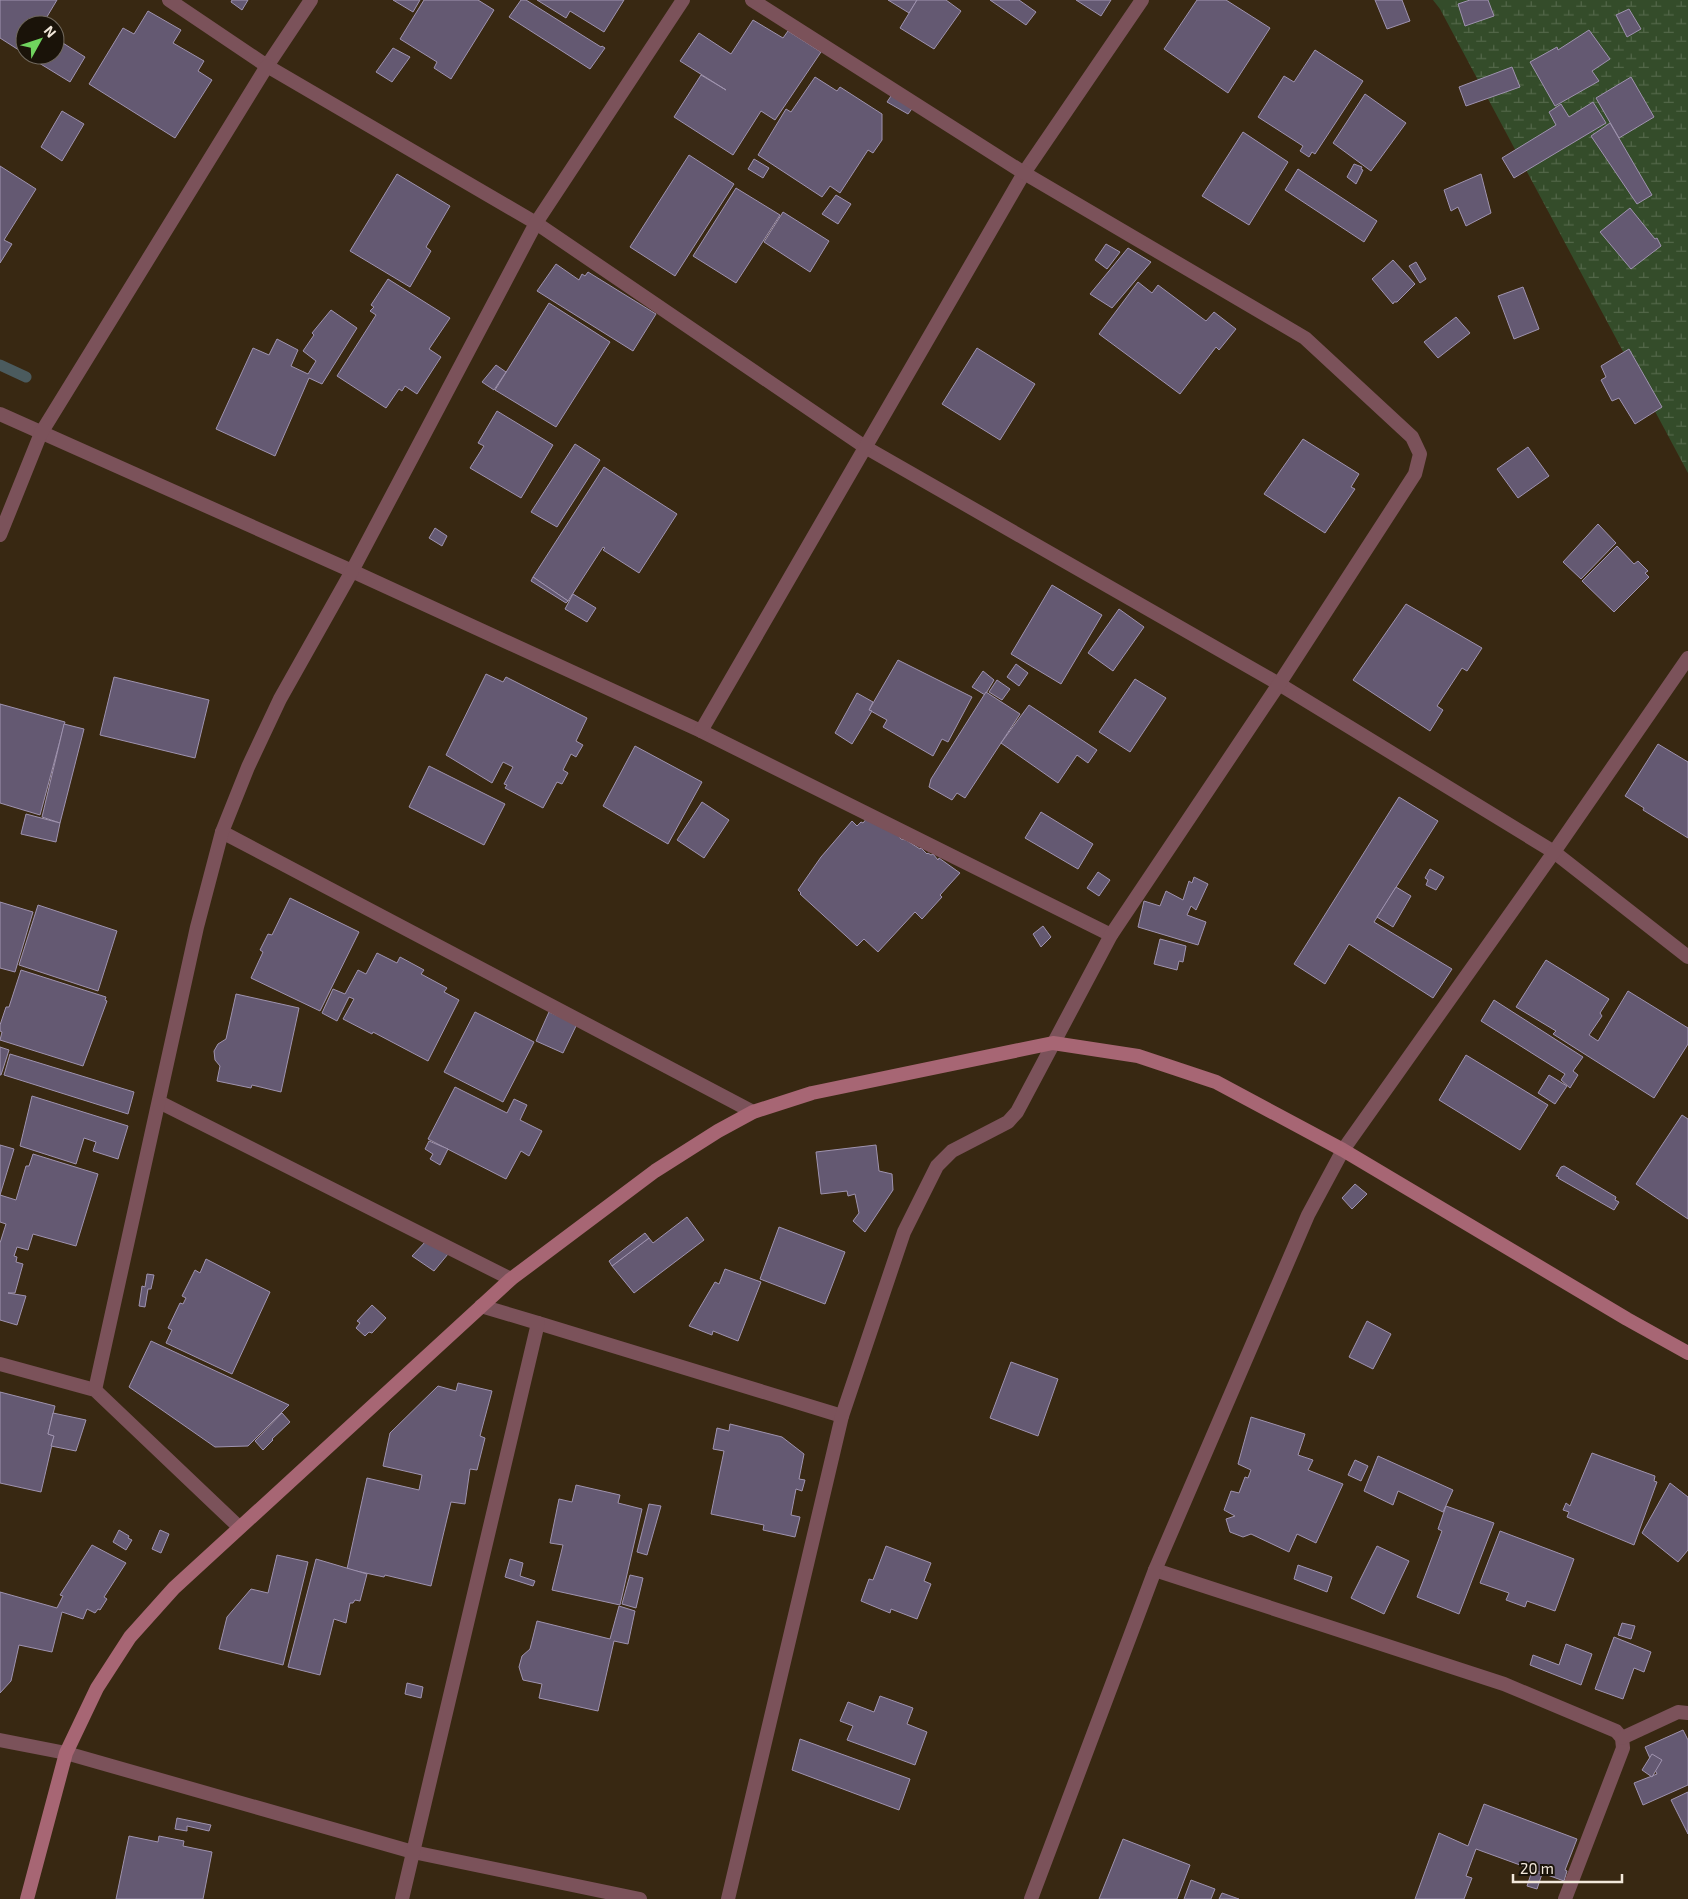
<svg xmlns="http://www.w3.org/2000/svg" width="1688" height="1899" viewBox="0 0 1688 1899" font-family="'Exo 2',sans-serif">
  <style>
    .wetland { fill: url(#wetland-marsh) }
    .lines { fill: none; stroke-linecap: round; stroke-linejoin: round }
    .stream { stroke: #4b5b5e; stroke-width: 11 }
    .building { fill: #645972; stroke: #9f93af }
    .minor { stroke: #7b525a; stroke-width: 14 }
    .secondary { stroke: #a76674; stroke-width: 14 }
  </style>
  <defs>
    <pattern id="wetland-marsh" width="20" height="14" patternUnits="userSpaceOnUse" patternTransform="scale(1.25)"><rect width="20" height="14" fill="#344c2a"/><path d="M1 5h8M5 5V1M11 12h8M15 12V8" fill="none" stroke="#526648"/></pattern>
  </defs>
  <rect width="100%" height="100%" fill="#382812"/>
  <polygon class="wetland" points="1433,0 1688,0 1688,473 1440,9"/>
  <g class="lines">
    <polyline class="stream" points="0,365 26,377"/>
  </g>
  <g class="building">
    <polygon points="0,0 57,0 42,25 25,25 25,54 0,38"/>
    <polygon points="232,0 248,0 242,10 231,2"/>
    <polygon points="393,0 420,0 413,12"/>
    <polygon points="424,0 478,0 494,10 451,79 434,68 437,62 400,39"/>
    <polygon points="521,0 526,0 601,47 602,46 605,48 590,69 509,17"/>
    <polygon points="537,0 624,0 604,32 570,11 566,18"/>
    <polygon points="888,0 917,0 909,13"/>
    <polygon points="917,0 946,0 961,11 934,49 900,28"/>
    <polygon points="990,0 1019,0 1036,12 1026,25"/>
    <polygon points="1076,0 1111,0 1101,16"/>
    <polygon points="1197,0 1226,0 1270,28 1228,93 1164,49"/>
    <polygon points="1375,0 1402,0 1410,21 1387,29"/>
    <polygon points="1470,0 1488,0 1494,16 1465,26 1458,4"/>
    <polygon points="1629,9 1641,29 1627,37 1616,15"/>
    <polygon points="148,11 181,30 173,43 204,61 198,71 212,80 175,138 89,84 123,28 134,34"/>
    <polygon points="753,20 783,38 788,31 821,52 775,120 761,111 733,155 674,117 701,75 726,90 680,61 699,33 731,54"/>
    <polygon points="1589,30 1610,59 1592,71 1599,81 1555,106 1530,62 1557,47 1558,50"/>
    <polygon points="55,38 85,57 70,82 26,55 55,55"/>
    <polygon points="393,48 410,57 392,82 376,72"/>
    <polygon points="1315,50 1363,81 1315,154 1312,152 1309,157 1300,151 1303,146 1258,117 1284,76 1294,82"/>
    <polygon points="1512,67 1520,87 1466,106 1459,87"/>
    <polygon points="815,77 837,91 840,87 882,114 882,140 873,153 868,150 840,193 830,186 822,197 758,155 786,109 791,112"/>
    <polygon points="1631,77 1654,117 1619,138 1596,98"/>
    <polygon points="893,93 914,106 908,114 887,102"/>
    <polygon points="1365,94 1406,123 1371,171 1333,143"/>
    <polygon points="1593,102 1606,123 1514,178 1502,158 1556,125 1549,112 1561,104 1569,117"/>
    <polygon points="62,111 84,124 62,161 41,147"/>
    <polygon points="1610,123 1652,195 1637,204 1591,136"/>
    <polygon points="1243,132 1288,162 1249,225 1202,196"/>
    <polygon points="689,155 734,184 675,276 630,247"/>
    <polygon points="754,159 769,168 763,178 748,169"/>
    <polygon points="1354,164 1362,167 1361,169 1363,170 1356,184 1347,177"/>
    <polygon points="0,166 36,189 4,240 12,244 0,263"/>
    <polygon points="1298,169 1377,221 1364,242 1285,190"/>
    <polygon points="397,174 450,206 426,247 431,251 410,287 350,251"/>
    <polygon points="1481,174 1491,213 1466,226 1458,207 1451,211 1444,190"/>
    <polygon points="736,188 780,215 736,283 693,256"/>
    <polygon points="836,195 851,204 838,224 822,214"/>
    <polygon points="1630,208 1655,239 1657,238 1661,246 1631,269 1600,232"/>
    <polygon points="783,212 829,241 810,272 764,242"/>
    <polygon points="1106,244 1120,252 1107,269 1095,260"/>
    <polygon points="1128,248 1151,262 1112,308 1090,294"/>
    <polygon points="1393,260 1415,284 1397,302 1394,302 1393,304 1372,279"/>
    <polygon points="1416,262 1426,279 1420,283 1409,266"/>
    <polygon points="556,264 579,280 582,274 585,276 588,272 656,314 633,351 537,291"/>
    <polygon points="388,279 450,318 429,349 441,357 417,394 405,386 402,391 399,389 386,408 337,376 376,315 370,311 374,307 371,305"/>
    <polygon points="1138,282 1152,293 1158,285 1206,321 1214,312 1236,329 1219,350 1216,347 1180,394 1099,334"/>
    <polygon points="1523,287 1539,329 1514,339 1498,296"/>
    <polygon points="549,303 610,342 556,427 495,390"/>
    <polygon points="331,310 357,328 322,384 309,378 275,456 216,429 253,348 269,355 277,339 298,350 291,366 308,374 316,361 303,351 314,335 312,333"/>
    <polygon points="1456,317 1470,333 1438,358 1424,342"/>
    <polygon points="977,348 1035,384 1000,440 942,404"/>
    <polygon points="1629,349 1662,407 1635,424 1619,398 1612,401 1601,380 1606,377 1601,366"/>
    <polygon points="496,365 506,372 494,390 482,382"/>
    <polygon points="497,411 553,445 521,498 470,468 484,446 478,443"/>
    <polygon points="1303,439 1359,474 1351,487 1355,489 1325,533 1264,494"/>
    <polygon points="575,444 600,460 557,527 531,512"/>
    <polygon points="1528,447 1549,476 1518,498 1497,469"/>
    <polygon points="604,467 677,514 639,573 603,550 605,548 603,547 568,601 533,577"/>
    <polygon points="1598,524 1616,543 1581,579 1563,562"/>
    <polygon points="435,528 447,536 442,546 429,538"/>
    <polygon points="1617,546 1634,564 1638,561 1648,571 1645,573 1649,577 1614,612 1582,581"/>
    <polygon points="533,577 568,601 566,603 531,581"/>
    <polygon points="1052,585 1102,615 1061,684 1011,654"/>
    <polygon points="573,594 596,608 587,622 565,609"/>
    <polygon points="1406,604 1482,648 1467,671 1462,668 1437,706 1443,710 1430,731 1353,680"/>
    <polygon points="1119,609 1144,627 1113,671 1088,653"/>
    <polygon points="898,660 972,697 948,742 942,739 933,756 883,727 887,720 869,710"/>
    <polygon points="1016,664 1028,673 1019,686 1007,677"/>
    <polygon points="983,671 994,680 985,695 972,687"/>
    <polygon points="486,674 503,682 506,677 587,718 576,741 583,745 576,757 571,754 563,770 568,773 562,784 557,782 543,808 505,788 507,785 504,784 513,767 503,762 492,783 446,755"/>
    <polygon points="114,677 209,700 195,758 100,735"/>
    <polygon points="1135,679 1166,698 1130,752 1099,732"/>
    <polygon points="997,680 1010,689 1002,700 989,692"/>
    <polygon points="986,692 1020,714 965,798 957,793 952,800 929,787 931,779"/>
    <polygon points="857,693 873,702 869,710 872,711 852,744 835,733"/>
    <polygon points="0,704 65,722 40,815 0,803"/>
    <polygon points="1029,705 1097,750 1088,763 1077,755 1058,783 1001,743"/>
    <polygon points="64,724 84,729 60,823 42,817"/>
    <polygon points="1658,744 1688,762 1688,838 1643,810 1644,808 1625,796"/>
    <polygon points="635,746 702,782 668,844 603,806"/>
    <polygon points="429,766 505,804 484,845 409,807"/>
    <polygon points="1399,797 1438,821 1374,922 1452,969 1433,998 1349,944 1325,984 1294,964"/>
    <polygon points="702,802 729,820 704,858 677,840"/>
    <polygon points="1041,812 1093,844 1078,869 1025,838"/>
    <polygon points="26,814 60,823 56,842 21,834"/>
    <polygon points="868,817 896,833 901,839 906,840 920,849 921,848 927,854 928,853 931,855 933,854 938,860 939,858 960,873 940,895 942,897 922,919 915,912 878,952 864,939 857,946 800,894 801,893 798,890 821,857 852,821 857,826 861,822 863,823"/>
    <polygon points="1430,869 1444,877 1436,890 1426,885 1428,880 1425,878"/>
    <polygon points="1098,872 1110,880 1099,896 1087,888"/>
    <polygon points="1194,877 1208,884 1196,910 1191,906 1187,915 1206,922 1198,945 1138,927 1144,901 1160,906 1166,891 1183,900 1189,881 1192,883"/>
    <polygon points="1396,887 1411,896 1393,927 1377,917"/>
    <polygon points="290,898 359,932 320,1011 251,978 263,952 260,950 268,934 272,935"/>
    <polygon points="0,902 33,912 15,972 0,968"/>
    <polygon points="38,905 117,931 98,991 19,965"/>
    <polygon points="1043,926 1051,937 1041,947 1033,934"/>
    <polygon points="1160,939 1186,946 1183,962 1179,961 1177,970 1154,964"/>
    <polygon points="377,953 397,963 400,957 424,970 421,974 447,988 444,992 459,1000 428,1061 373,1032 372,1034 343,1019 354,999 349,997 337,1021 322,1013 333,989 345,994 358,970 366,974"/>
    <polygon points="1546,960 1609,999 1600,1013 1602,1016 1589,1035 1598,1041 1628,991 1688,1028 1688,1044 1654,1098 1553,1034 1556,1031 1516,1007"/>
    <polygon points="21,970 106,997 105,1000 107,1001 83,1066 0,1040 2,1032 0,1031 0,1025 6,1007 9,1007"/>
    <polygon points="236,994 299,1008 281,1092 252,1085 251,1088 217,1081 220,1066 215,1060 214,1051 218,1044 226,1039"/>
    <polygon points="1494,1000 1583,1057 1573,1071 1578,1075 1570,1088 1561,1080 1565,1074 1481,1021"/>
    <polygon points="475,1012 534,1042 503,1102 444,1072"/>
    <polygon points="549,1012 577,1024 563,1053 536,1041"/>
    <polygon points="0,1047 9,1050 1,1075 0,1075"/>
    <polygon points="10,1054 134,1092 128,1114 4,1075"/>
    <polygon points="1466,1055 1548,1105 1520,1150 1439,1100"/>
    <polygon points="1549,1075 1567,1086 1555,1104 1538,1093"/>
    <polygon points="455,1087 507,1113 514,1099 527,1105 520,1120 542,1131 529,1156 521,1151 506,1179 428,1139"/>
    <polygon points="32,1096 128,1126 118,1159 93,1151 96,1142 84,1138 76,1164 20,1146"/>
    <polygon points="1682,1115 1688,1119 1688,1219 1636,1184"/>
    <polygon points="429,1141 448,1149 440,1165 430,1159 433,1154 425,1149"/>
    <polygon points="0,1145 14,1149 0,1195"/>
    <polygon points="876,1145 879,1171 892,1174 893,1190 865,1232 853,1221 859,1213 855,1194 848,1196 847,1191 821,1194 816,1152"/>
    <polygon points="33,1154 98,1174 76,1246 33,1234 28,1250 17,1247 14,1256 17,1257 16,1262 23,1264 15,1293 8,1293 26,1296 17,1325 0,1320 0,1243 6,1224 0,1222 0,1195 16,1200 26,1166 29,1166"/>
    <polygon points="1564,1166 1616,1197 1615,1200 1619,1202 1614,1210 1558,1178 1559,1177 1556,1176 1561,1167"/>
    <polygon points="1355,1184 1367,1194 1352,1209 1342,1198"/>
    <polygon points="687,1217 704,1240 634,1293 612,1266 649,1238 653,1243"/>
    <polygon points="779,1227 845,1252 825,1304 760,1279"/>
    <polygon points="645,1233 649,1238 612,1266 609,1261"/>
    <polygon points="427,1240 448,1254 434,1271 412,1256"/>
    <polygon points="206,1259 270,1292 232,1374 166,1343 172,1330 168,1328 180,1303 183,1304 186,1298 182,1296 195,1270 200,1273"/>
    <polygon points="725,1269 761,1282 738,1341 713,1331 712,1335 689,1326 715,1282 719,1284"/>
    <polygon points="147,1274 154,1275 151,1289 148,1289 145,1307 139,1306 142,1286 145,1287"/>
    <polygon points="372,1305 386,1318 372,1333 369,1332 365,1336 356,1328 360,1323 357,1321"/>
    <polygon points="1367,1321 1391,1334 1373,1369 1349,1357"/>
    <polygon points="151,1341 289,1405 248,1446 215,1447 129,1387"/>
    <polygon points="1011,1362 1058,1379 1038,1436 990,1418"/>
    <polygon points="458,1383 492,1391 480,1436 485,1438 477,1470 470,1469 465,1504 451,1502 431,1586 385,1575 384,1577 347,1569 367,1478 419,1490 422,1475 383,1466 390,1433 438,1386 456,1391"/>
    <polygon points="0,1392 55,1406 48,1434 54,1436 41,1492 0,1483"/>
    <polygon points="53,1413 86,1420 76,1451 51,1446 54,1436 48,1434"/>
    <polygon points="282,1413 290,1422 272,1439 273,1440 263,1450 255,1441"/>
    <polygon points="1251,1417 1305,1434 1298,1455 1313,1460 1308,1470 1343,1484 1316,1543 1297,1534 1289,1552 1251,1534 1243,1537 1230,1532 1226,1519 1235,1516 1224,1510 1231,1491 1239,1493 1245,1477 1248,1478 1251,1470 1238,1464"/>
    <polygon points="730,1424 782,1437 804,1454 799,1479 805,1480 802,1491 796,1489 791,1515 800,1517 795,1537 763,1530 764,1525 711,1514 724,1451 713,1449 717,1428 729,1431"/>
    <polygon points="1592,1453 1655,1476 1654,1481 1657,1482 1634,1545 1567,1517 1569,1512 1563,1510 1566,1503 1570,1506"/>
    <polygon points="1378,1456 1453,1490 1443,1512 1398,1491 1393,1505 1364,1491"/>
    <polygon points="1355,1460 1368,1466 1361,1481 1348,1475"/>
    <polygon points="1670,1483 1688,1497 1688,1550 1678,1562 1642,1533"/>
    <polygon points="576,1485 620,1495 618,1503 642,1509 620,1605 552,1590 563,1545 550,1543 559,1499 572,1502"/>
    <polygon points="649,1504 661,1506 647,1555 637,1552"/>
    <polygon points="1446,1506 1494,1523 1459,1614 1417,1597 1442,1531 1438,1529"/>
    <polygon points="119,1530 129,1536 128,1538 132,1540 126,1550 113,1542"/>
    <polygon points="160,1530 169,1534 161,1553 152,1549"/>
    <polygon points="1500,1531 1574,1559 1555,1611 1527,1601 1525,1607 1506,1600 1509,1593 1480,1583"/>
    <polygon points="92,1545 126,1563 104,1597 107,1599 100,1610 98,1609 95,1613 87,1609 83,1619 62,1612 52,1652 19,1645 11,1681 0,1693 0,1592 57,1608 63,1596 60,1595"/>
    <polygon points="886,1546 931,1563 924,1581 931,1584 917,1619 891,1609 890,1613 861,1601 869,1579 873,1580"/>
    <polygon points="1377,1546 1409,1561 1384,1614 1351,1598"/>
    <polygon points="277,1555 308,1562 283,1665 219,1649 227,1617 251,1589 268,1593"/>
    <polygon points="316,1559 367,1574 360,1601 355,1600 353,1603 350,1603 346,1623 334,1619 320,1675 288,1667"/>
    <polygon points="510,1559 523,1563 520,1576 535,1581 533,1586 505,1577"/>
    <polygon points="1298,1565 1332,1577 1327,1592 1294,1579"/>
    <polygon points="630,1575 643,1578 636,1608 622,1604"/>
    <polygon points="619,1606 635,1611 628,1644 614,1641 598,1711 539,1698 542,1684 523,1680 519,1667 522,1656 530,1649 537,1621 610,1639"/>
    <polygon points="1622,1623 1635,1626 1631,1639 1618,1635"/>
    <polygon points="1614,1637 1651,1652 1644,1672 1634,1668 1623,1699 1595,1689"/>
    <polygon points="1566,1644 1592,1654 1581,1685 1530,1665 1533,1655 1559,1665"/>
    <polygon points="407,1683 423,1687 421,1698 405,1694"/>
    <polygon points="880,1696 913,1708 907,1724 927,1732 915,1765 847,1740 853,1726 840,1721 848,1702 874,1712"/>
    <polygon points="1683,1730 1688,1740 1688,1785 1643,1805 1634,1783 1657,1774 1645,1747"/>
    <polygon points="800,1739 910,1779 899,1810 792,1770"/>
    <polygon points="1652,1754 1662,1760 1652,1777 1642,1770"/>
    <polygon points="1688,1792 1688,1834 1671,1800"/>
    <polygon points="1484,1804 1577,1839 1565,1870 1567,1871 1564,1881 1476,1849 1466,1876 1472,1878 1464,1899 1415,1899 1439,1833 1468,1846"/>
    <polygon points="177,1818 211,1825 209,1831 187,1826 187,1831 175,1829"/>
    <polygon points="129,1836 158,1842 159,1836 184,1841 183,1846 212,1852 203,1899 116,1899"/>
    <polygon points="1123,1839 1190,1865 1177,1899 1099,1899"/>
    <polygon points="1532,1871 1542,1874 1537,1889 1527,1886"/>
    <polygon points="1191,1880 1215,1889 1211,1899 1184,1899"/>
    <polygon points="1222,1893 1239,1899 1219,1899"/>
  </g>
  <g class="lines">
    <g class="minor">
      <polyline points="169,0 267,66 311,0"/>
      <polyline points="0,414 352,571 701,731 1111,935"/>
      <polyline points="0,535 41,433 267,66 536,223 865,447 1279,684 1554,852 1688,957"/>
      <polyline points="701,731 1024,173 1142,0"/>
      <polyline points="222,832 753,1112"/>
      <polyline points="159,1102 511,1279"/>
      <polyline points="538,1323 842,1416"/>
      <polyline points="0,1364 95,1390 239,1527"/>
      <polyline points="95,1390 197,927 222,832 248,767 280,699 352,571 536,223 683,0"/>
      <polyline points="1155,1570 1504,1684 1616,1731 1622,1738 1623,1748 1565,1899"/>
      <polyline points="1622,1738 1678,1712 1688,1713"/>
      <polyline points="0,1740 66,1753 413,1852 640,1899"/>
      <polyline points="402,1899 538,1323 481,1306"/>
      <polyline points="728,1899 842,1416 904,1232 937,1166 952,1151 1008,1122 1017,1112 1111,935 1279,684 1415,474 1420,454 1412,437 1305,338 1024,173 752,0"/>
      <polyline points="1031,1899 1155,1570 1308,1215 1343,1150 1554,852 1688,658"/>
    </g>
    <polyline class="secondary" points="27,1899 66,1753 97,1688 130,1637 174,1588 511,1279 655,1171 718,1131 753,1112 812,1093 1053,1043 1138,1056 1216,1082 1343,1150 1627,1319 1688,1353"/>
  </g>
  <g transform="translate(40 40) rotate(50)"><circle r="24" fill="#1a1309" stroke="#70685d"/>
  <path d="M0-4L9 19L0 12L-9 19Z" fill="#70d35e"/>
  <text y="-8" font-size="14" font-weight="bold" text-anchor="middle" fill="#f2e8db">N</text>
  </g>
  <path d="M1513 1874v8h109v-8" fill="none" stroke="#f2e8db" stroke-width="2.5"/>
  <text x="1520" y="1874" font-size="15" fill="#f2e8db" stroke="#1a1309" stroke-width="4" paint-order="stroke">20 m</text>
</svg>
